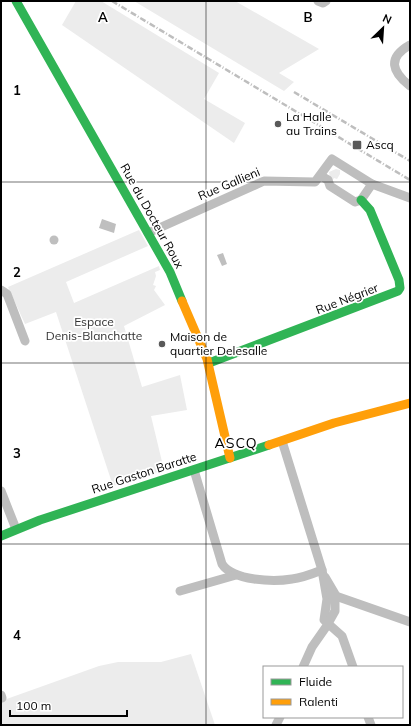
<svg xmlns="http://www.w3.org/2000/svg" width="411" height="726" viewBox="0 0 411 726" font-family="Mulish,sans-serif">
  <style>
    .green { fill: #ececec }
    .water { fill: #bfbfbf }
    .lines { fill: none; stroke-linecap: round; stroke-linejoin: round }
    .street { stroke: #bebebe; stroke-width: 9 }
    .fast { stroke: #30b455; stroke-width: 9 }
    .slow { stroke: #ff9f0a; stroke-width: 9 }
    .rail { stroke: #bebebe; stroke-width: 2.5; stroke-dasharray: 6 2 1 2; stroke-linecap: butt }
    .grid { fill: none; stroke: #000; stroke-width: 1; stroke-opacity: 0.55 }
    .poi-dot { fill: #595959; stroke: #fff; stroke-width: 1.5 }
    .labels { text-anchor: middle; stroke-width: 3.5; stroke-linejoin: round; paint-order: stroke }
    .poi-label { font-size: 12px; fill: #000; stroke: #fff; text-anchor: start }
    .street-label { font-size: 12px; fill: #000; stroke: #fff }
    .park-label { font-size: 12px; fill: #333; stroke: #fff }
    .quarter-label { font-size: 14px; letter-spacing: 1px; fill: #000; stroke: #fff }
    .grid-label { font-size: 13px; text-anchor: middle; font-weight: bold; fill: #000; stroke: #fff; stroke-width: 3.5; stroke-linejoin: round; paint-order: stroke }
  </style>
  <rect width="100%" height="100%" fill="#fff"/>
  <g class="green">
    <polygon points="76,1 101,1 219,73 204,99 245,123 234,143 62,25"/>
    <polygon points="134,1 235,1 319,49 279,73 294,82 284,91"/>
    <polygon points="336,169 340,170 340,174 337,179 334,178 331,183 329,172"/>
    <polygon points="139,230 148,246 66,282 74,303 159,266 160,270 155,272 156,276 153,285 156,286 154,290 165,305 124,326 142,387 180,375 187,410 151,416 164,470 113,486 56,312 25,324 8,287"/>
    <polygon points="191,654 215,725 1,725 1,701 99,666 118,662 161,662"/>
  </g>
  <g class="water">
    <polygon points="102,219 116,224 114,233 99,228"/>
    <circle cx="54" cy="240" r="4.5"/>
    <polygon points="223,253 227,264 222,266 217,255"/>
  </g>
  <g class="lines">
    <g class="street">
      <polyline points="318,1 323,3 326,1"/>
      <path d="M410,45C387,58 392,72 410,86"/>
      <polyline points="321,176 328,180 330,186 355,202 361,200 372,184"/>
      <polyline points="148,233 264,181 315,182 332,159 372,184 410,198"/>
      <polyline points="1,290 7,294 25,341"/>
      <polyline points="282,441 322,570 327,599 324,620 342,636 353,667"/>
      <path d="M194,470L222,564C233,581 274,582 292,579C302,578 312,574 322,570"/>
      <polyline points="1,491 16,529"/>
      <polyline points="180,591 236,575"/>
      <polyline points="330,594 410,622"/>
      <polyline points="303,667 312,647 326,627 335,611 335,594 325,577"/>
      <polyline points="1,695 2,698"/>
      <polyline points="368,717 371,725"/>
      <polyline points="276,725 280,717"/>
    </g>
    <g class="fast">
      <polyline points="16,1 170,272 182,301"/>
      <polyline points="209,363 398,291 400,288 399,280 370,210 361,200"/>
      <polyline points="1,536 40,520 269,445"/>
    </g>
    <g class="slow">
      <polyline points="182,301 207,359 230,458"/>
      <polyline points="269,445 334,423 410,403"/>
    </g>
    <g class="rail">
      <polyline points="112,1 410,180"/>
      <polyline points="294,92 410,161"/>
    </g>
  </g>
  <path class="grid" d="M206,1V725M1,182H410M1,363H410M1,544H410"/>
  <g class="poi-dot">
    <circle cx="278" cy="124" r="4"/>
    <rect x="352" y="140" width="10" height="10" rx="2"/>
    <circle cx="162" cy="344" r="4"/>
  </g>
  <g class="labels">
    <g class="poi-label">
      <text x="286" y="121">La Halle<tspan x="286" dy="14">au Trains</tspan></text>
      <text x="366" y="149">Ascq</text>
      <text x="170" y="341">Maison de<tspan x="170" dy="14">quartier Delesalle</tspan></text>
    </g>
    <g class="street-label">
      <text transform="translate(229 184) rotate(-23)" y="4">Rue Gallieni</text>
      <text transform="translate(152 216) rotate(61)" y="4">Rue du Docteur Roux</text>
      <text transform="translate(347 299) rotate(-21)" y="4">Rue Négrier</text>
      <text transform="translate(144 473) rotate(-18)" y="4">Rue Gaston Baratte</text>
    </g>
    <g class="park-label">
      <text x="94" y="326">Espace<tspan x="94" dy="14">Denis-Blanchatte</tspan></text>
    </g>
    <g class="quarter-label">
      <text x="236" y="448">ASCQ</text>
    </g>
  </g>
  <g class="grid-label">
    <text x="103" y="22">A</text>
    <text x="308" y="22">B</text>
    <text x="17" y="95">1</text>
    <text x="17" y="277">2</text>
    <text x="17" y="458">3</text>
    <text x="17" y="640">4</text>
  </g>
  <rect width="411" height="726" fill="none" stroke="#000000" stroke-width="4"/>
  <rect x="263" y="666" width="140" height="52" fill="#ffffff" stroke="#999999"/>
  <rect x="271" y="679" width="20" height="6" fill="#30b455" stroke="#999999"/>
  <text x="299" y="686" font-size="12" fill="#000000">Fluide</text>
  <rect x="271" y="699" width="20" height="6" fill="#ff9f0a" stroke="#999999"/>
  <text x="299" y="706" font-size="12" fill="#000000">Ralenti</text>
  <g transform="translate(383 28) rotate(25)" stroke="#ffffff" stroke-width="3" paint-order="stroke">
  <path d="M0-3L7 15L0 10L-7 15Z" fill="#000000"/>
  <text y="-6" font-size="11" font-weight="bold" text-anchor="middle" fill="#000000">N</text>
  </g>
  <path d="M10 710v6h117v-6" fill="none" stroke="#000000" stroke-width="2"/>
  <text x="16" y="710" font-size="12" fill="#000000" stroke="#ffffff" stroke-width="3" paint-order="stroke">100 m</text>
</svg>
